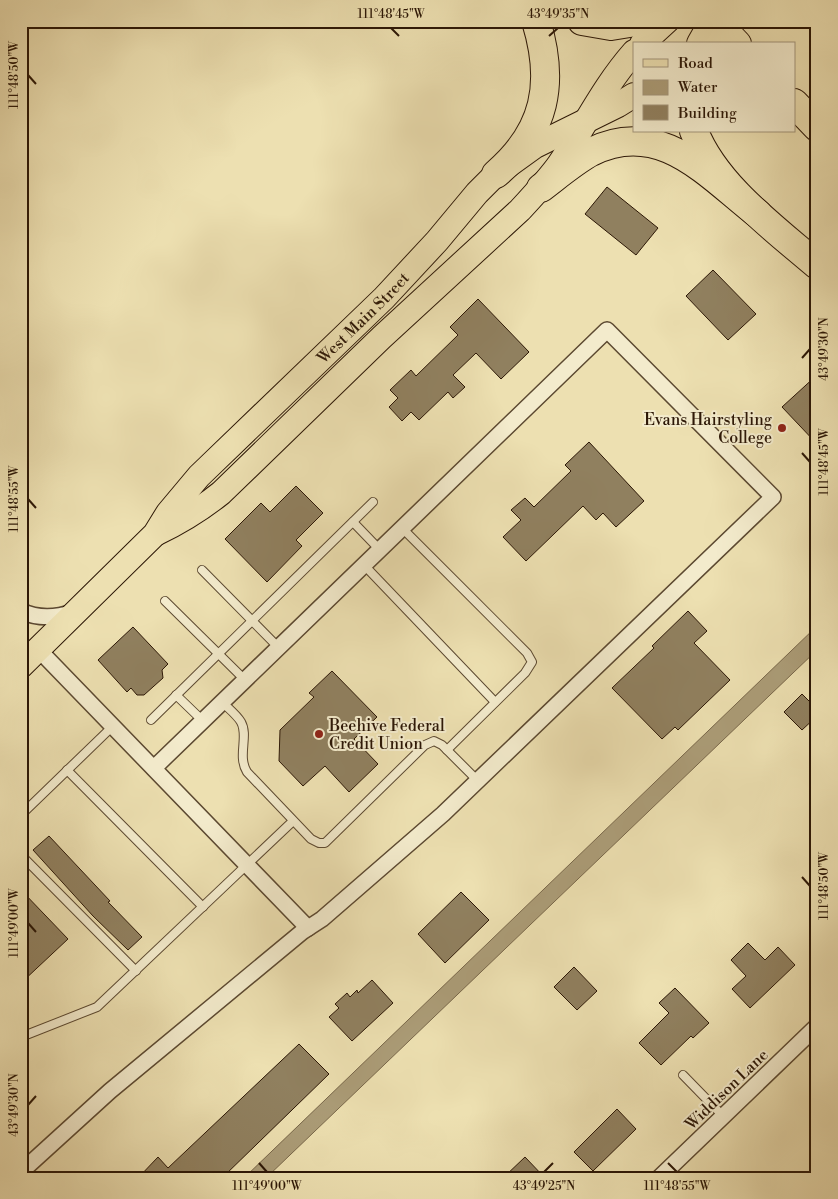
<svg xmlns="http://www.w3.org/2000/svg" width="838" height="1199" viewBox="0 0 838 1199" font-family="'Libre Bodoni',serif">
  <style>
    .water { fill: #ab9c77; stroke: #78674a }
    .building { fill: #90805f; stroke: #2c1706 }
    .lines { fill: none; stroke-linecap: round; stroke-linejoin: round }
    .service-casing { stroke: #5c4931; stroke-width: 10 }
    .minor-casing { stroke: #5c4931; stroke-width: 18 }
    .primary-casing { stroke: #2c1706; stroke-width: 26 }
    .motorway-casing { stroke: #2c1706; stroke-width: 30 }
    .service { stroke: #f3ebcc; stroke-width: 8 }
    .minor { stroke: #f3ebcc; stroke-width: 15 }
    .primary { stroke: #ede0b1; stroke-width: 24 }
    .motorway { stroke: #ede0b1; stroke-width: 28 }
    .ticks { fill: none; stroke: #2c1706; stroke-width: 2 }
    .poi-dot { fill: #8f2418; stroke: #f3ebcc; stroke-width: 2 }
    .labels { text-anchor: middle; stroke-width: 4; stroke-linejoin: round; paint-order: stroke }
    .street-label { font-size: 16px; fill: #2c1706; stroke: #f3ebcc }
    .poi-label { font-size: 16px; fill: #2c1706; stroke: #f3ebcc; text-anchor: end }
    .neatline { fill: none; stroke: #2c1706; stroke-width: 2 }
    .ticks-label { font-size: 12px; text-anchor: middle; fill: #2c1706 }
  </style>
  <rect width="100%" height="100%" fill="#ede0b1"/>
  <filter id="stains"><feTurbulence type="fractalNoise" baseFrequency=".004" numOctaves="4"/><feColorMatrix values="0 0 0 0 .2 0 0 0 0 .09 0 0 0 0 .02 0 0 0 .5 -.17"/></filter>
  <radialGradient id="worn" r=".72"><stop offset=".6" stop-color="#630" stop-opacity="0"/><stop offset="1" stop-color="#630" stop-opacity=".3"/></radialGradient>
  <polygon class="water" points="817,626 817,650 266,1178 244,1178"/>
  <g class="building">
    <polygon points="607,187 658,228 636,255 585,214"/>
    <polygon points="713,270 756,314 728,340 686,296"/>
    <polygon points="478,299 529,352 501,379 476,353 453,375 465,387 453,398 448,392 419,420 411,412 402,421 389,407 398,398 390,390 411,370 416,376 458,335 450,327"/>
    <polygon points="817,375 817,444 782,407"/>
    <polygon points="589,442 644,501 616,527 603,513 596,520 583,506 526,561 503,537 521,520 511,510 525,498 534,507 571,471 565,465"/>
    <polygon points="296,486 323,513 296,540 302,546 267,582 225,539 261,503 270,512"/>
    <polygon points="688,611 707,631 694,643 730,680 678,730 675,727 662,739 612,688 654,648 652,646"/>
    <polygon points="133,627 168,664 162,670 163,678 144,695 137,695 131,688 127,692 98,660"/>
    <polygon points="332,671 377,717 354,739 378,764 349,792 325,766 303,786 279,761 280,730 314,697 309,693"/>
    <polygon points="802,694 817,709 817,716 802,730 784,712"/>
    <polygon points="49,836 110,901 108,902 142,937 128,950 93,916 33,850"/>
    <polygon points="21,890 68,939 21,983"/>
    <polygon points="461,892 489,920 445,963 418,934"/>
    <polygon points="748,943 765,960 778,947 795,965 750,1008 732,989 746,976 731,960"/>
    <polygon points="574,967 597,991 577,1010 554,987"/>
    <polygon points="372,980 393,1003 352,1041 329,1017 339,1008 335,1004 347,993 350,997 357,990 358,993"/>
    <polygon points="675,988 709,1023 693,1038 691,1036 661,1065 639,1043 669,1013 659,1003"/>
    <polygon points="299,1044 329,1074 222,1178 138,1178 158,1157 168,1168"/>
    <polygon points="617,1109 636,1129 593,1171 574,1152"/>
    <polygon points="525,1157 545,1178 503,1178"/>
  </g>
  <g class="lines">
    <defs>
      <g id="service">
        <polyline points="353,522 380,550"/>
        <polyline points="402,528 527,653 532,662 525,673 447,750"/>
        <polyline points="364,565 495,702"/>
        <polyline points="202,570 278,647"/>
        <polyline points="165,601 245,680"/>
        <polyline points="176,695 203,721"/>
        <path d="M222,702C228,708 237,715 241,722C249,736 237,756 247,772L311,839L319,843H325L425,745L434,741L442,745L477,780"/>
        <polyline points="151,720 373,502"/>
        <polyline points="67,770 203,907"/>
        <polyline points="21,815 113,726"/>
        <polyline points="21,855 136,971"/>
        <polyline points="21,1037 97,1007 293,821"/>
        <polyline points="683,1075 723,1116"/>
      </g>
      <g id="minor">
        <path d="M21,611C38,619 56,618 73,612"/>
        <polyline points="38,649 308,928"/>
        <polyline points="21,1172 110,1091 302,932 322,919 443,814 773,497 607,330 154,768"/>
        <polyline points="659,1178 817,1026"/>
      </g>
      <g id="primary">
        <polyline points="642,44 667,21"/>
        <path d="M157,533C180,522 201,509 221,493L382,337L520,210C533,196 546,182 558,166C584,128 603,87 634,52"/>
        <path id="s1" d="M21,666L155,534L168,513L199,476L384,298L437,241L477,193L496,174L535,146L618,105L634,95"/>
      </g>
      <g id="motorway">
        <polyline points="582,21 611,26 642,21"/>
        <polyline points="715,21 737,44"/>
        <polyline points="701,44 714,21"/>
        <polyline points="794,103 817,127"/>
        <path d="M694,131C715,185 774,228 817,265"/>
        <path d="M496,174C546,131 555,83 536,21"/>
        <path d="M541,188C557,176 573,162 591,152C660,117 708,175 758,214"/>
      </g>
    </defs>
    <use href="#service" class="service-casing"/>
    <use href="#minor" class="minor-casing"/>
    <use href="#primary" class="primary-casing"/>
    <use href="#motorway" class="motorway-casing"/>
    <use href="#service" class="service"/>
    <use href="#minor" class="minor"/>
    <use href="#primary" class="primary"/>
    <use href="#motorway" class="motorway"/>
  </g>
  <path class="ticks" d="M391,28L399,36M549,36L558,28M28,75L36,84M802,358L810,349M802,453L810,462M28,499L36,508M802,877L810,886M28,923L36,932M28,1105L36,1096M259,1163L267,1172M668,1163L677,1172M544,1172L553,1163"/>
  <g class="poi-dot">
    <circle cx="782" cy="428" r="5"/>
    <circle cx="319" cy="734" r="5"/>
  </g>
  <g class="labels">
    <g class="street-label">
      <text dy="6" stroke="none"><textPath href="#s1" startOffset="489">West Main Street</textPath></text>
      <text transform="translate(726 1089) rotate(-44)" y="6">Widdison Lane</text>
    </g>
    <g class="poi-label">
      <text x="772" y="425">Evans Hairstyling<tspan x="772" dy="18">College</tspan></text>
      <text x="329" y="731" text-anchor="start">Beehive Federal<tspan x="329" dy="18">Credit Union</tspan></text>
    </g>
  </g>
  <rect width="838" height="1199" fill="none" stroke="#ede0b1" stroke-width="55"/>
  <rect x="633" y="42" width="162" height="90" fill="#f3ebcc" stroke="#a3967d"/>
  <rect x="643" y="59" width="25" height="8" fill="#ede0b1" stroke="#a3967d"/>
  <text x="678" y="68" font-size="15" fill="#2c1706">Road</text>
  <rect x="643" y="80" width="25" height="15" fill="#ab9c77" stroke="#a3967d"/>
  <text x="678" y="92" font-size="15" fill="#2c1706">Water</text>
  <rect x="643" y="105" width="25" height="15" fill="#90805f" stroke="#a3967d"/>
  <text x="678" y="118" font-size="15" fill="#2c1706">Building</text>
  <rect x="28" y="28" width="782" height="1144" class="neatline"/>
  <g class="ticks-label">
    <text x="391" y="18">111°48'45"W</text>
    <text x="558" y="18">43°49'35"N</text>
    <text transform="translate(14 75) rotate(-90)" y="4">111°48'50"W</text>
    <text transform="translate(824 349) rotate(-90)" y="4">43°49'30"N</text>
    <text transform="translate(824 462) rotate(-90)" y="4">111°48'45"W</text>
    <text transform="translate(14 499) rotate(-90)" y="4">111°48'55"W</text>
    <text transform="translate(824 886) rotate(-90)" y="4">111°48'50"W</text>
    <text transform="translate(14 923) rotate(-90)" y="4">111°49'00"W</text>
    <text transform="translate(14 1105) rotate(-90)" y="4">43°49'30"N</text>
    <text x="267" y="1190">111°49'00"W</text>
    <text x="544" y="1190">43°49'25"N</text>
    <text x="677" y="1190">111°48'55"W</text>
  </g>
  <rect width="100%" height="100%" filter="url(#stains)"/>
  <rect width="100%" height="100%" fill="url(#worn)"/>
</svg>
